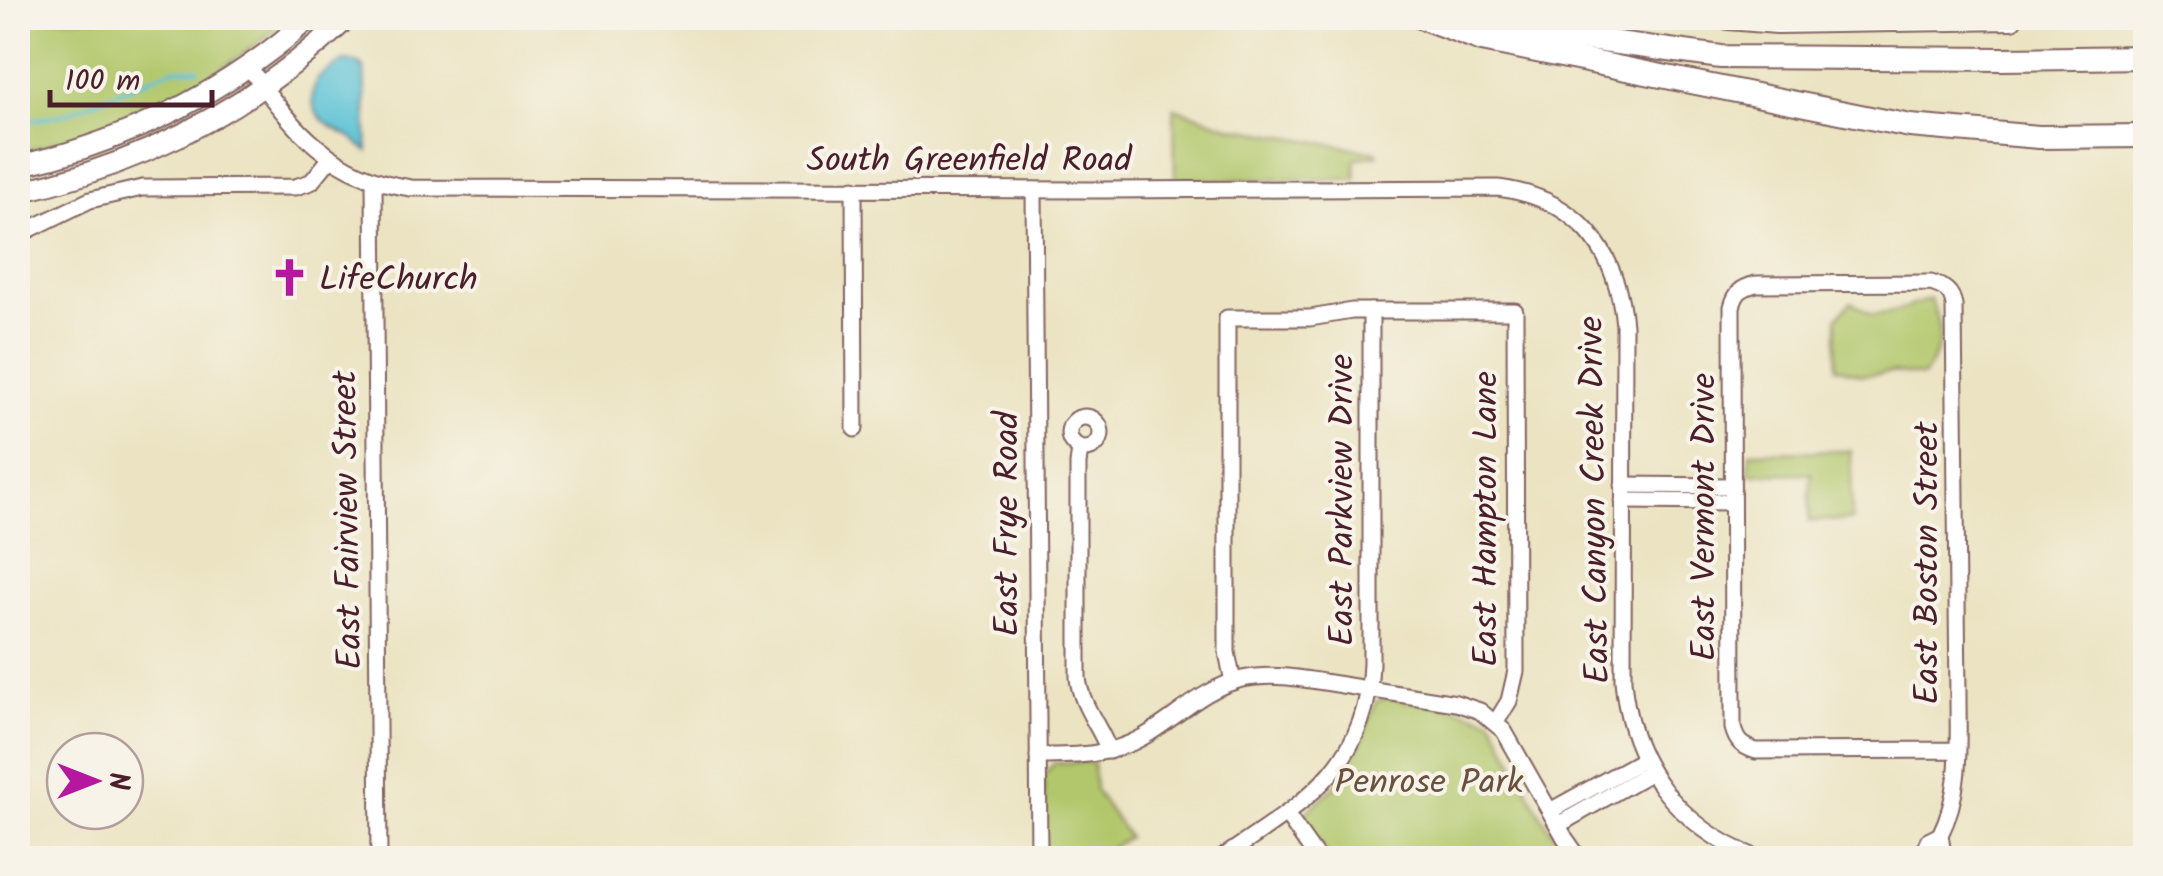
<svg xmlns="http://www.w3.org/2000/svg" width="2163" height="876" viewBox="0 0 2163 876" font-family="Kalam,sans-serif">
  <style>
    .green { fill: #b2c76c; stroke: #7e734c; stroke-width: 2.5 }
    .water { fill: #58c1d5; stroke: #517080; stroke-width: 2.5 }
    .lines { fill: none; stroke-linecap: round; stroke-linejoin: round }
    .stream { stroke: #58c1d5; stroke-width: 4 }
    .minor-casing { stroke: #826460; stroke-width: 19 }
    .major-casing { stroke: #826460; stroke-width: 24 }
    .highway-casing { stroke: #826460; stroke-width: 26 }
    .minor { stroke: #fff; stroke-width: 15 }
    .major { stroke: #fff; stroke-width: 20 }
    .highway { stroke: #fff; stroke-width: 22 }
    .labels { text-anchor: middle; stroke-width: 8; stroke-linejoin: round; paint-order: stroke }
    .street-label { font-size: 35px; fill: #4a1f2b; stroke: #f7f3e8 }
    .poi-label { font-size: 35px; fill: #4a1f2b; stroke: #f7f3e8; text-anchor: start }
    .park-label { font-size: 35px; fill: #69513e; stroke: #f7f3e8 }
  </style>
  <rect width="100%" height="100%" fill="#f7f3e8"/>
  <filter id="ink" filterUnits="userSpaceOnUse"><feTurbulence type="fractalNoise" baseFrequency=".01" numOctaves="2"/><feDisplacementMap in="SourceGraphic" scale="20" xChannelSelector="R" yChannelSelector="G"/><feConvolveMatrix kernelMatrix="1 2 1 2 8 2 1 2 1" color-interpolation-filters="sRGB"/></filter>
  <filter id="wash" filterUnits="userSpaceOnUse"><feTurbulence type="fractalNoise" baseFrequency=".0048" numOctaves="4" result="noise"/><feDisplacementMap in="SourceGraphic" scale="40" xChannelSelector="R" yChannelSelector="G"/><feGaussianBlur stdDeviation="2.25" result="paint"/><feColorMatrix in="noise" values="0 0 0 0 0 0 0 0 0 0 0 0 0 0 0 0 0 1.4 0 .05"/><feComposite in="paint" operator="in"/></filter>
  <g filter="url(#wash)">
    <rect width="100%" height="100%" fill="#ebe3c1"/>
    <g class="green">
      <path d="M18,18H290C209,86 121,129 18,152Z"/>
      <polygon points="1174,108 1232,127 1377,152 1377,155 1355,159 1356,179 1175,180"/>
      <path d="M1930,299C1946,332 1942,348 1923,377L1892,372L1862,375L1836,367L1837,318L1851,302L1872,315L1893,312Z"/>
      <polygon points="1851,451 1852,520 1809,521 1811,473 1749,474 1750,452"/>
      <polygon points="1387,698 1452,707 1492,719 1542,817 1571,858 1329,858 1302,816 1334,787 1361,743 1376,701"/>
      <polygon points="1093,762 1095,790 1128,837 1106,851 1105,858 1045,858 1044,776 1054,763"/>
    </g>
    <path class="water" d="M344,61L356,62L364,68L368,151C360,147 356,140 349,136C333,128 311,119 313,96C313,93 315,83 317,80C322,73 336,66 344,61Z"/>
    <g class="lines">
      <polyline class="stream" points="18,123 65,114 173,69 198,69"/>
    </g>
  </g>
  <g filter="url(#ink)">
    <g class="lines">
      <defs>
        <g id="minor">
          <path d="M249,67C291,128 334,178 411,188L1102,190L1498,188C1576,198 1617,248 1624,325L1623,680C1630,764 1678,827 1757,858"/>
          <polyline points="374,181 379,858"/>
          <polyline points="854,188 855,429"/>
          <polyline points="1034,190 1039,858"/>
          <polyline points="18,235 90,200 142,188 295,187 311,182 330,159"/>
          <circle cx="1085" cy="433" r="16"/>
          <path d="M1080,449L1078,464V678C1081,706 1100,726 1109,751"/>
          <polyline points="1623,485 1732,486"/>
          <polyline points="1623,501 1732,502"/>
          <polyline points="1233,682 1227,652 1227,318 1310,318 1352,311 1515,311 1516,671 1509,701 1496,722"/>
          <path d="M1038,756C1076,756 1110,756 1143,737C1176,718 1204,688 1242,679C1275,672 1309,680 1342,685C1380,691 1418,697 1456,703L1480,711L1504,731L1565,838L1579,858"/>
          <polyline points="1550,811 1644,759"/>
          <polyline points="1286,814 1317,858"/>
          <polyline points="1558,825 1651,772"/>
          <path d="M1940,835C1962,791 1958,744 1958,696L1954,306C1952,291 1944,287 1931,283L1756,284C1741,288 1736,292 1732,307L1733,728C1737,743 1742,746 1756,751L1958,750"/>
          <path d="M1222,858C1299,805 1368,769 1371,663V311"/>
          <polyline points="1921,858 1928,841 1940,835 1942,848 1939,858"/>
        </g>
        <g id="major">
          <path d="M18,166C127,142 226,92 310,18"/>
          <path d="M18,192C145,164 253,107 347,18"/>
        </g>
        <g id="highway">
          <polyline points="1423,18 1482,40 1910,126 2039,137 2146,136"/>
          <polyline points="1729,18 1777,22 2011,18"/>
          <polyline points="1463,22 1721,57 2002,59 2146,57"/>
        </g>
      </defs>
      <use href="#minor" class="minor-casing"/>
      <use href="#major" class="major-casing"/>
      <use href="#highway" class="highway-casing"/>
      <use href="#minor" class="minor"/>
      <use href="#major" class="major"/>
      <use href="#highway" class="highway"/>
    </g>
  </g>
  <defs>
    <symbol id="church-bare" viewBox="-9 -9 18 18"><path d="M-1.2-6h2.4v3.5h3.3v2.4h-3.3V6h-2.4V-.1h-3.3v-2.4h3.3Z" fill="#b5179e" stroke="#f7f3e8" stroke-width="2.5" paint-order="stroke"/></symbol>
  </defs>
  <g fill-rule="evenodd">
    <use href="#church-bare" x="262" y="250" width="55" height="55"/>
  </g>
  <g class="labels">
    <g class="street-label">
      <text x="969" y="171">South Greenfield Road</text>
      <text transform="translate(1341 500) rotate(-90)" y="12">East Parkview Drive</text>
      <text transform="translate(1593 500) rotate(-91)" y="12">East Canyon Creek Drive</text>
      <text transform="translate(1703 517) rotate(-90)" y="12">East Vermont Drive</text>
      <text transform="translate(1485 519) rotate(-90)" y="12">East Hampton Lane</text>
      <text transform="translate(346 520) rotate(-91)" y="12">East Fairview Street</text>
      <text transform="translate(1006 524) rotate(-90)" y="12">East Frye Road</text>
      <text transform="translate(1926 563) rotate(-90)" y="12">East Boston Street</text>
    </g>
    <g class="poi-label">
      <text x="319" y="290">LifeChurch</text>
    </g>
    <g class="park-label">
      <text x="1429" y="793">Penrose Park</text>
    </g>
  </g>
  <rect width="2163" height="876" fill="none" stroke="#f7f3e8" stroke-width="60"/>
  <g transform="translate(95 781) rotate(90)"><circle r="48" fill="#f7f3e8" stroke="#b29e9c" stroke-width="2.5"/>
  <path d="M0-8L18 38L0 25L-18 38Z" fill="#b5179e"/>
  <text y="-15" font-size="28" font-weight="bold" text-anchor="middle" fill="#4a1f2b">N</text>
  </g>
  <path d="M50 90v15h162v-15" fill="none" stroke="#4a1f2b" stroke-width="5"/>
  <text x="65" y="90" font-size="30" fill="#4a1f2b" stroke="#f7f3e8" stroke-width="8" paint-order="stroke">100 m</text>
</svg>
